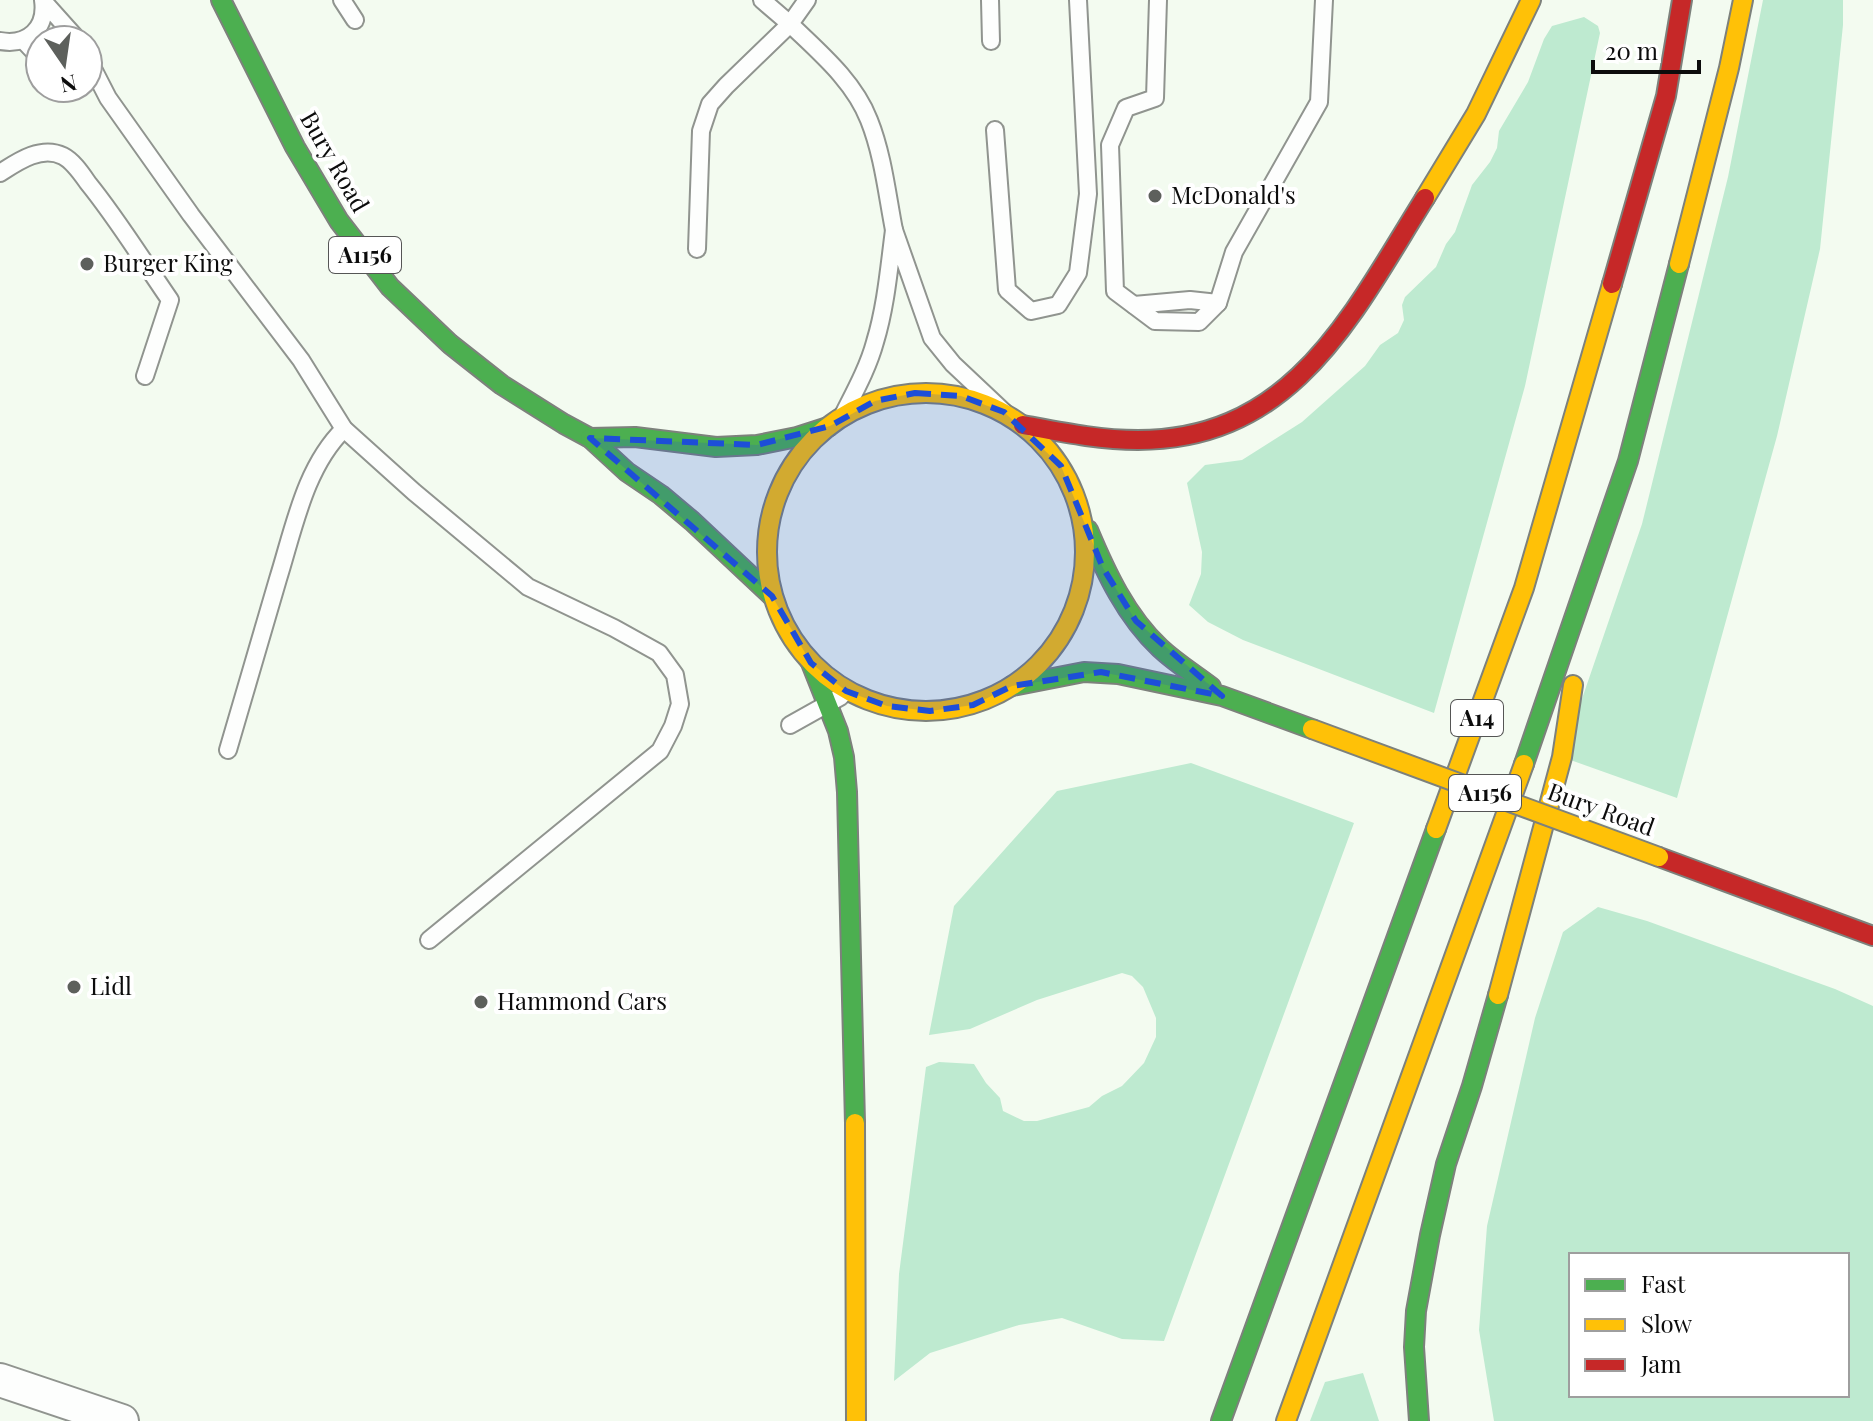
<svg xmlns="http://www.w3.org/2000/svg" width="1873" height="1421" viewBox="0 0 1873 1421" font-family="'Playfair Display',serif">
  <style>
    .forest { fill: #beead0; fill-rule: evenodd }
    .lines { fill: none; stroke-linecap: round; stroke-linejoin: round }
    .lane-casing { stroke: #90948f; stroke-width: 20 }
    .street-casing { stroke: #90948f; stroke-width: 36 }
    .fast-casing { stroke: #7d817c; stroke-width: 22 }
    .slow-casing { stroke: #7d817c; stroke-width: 22 }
    .jam-casing { stroke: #7d817c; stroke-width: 22 }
    .lane { stroke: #fdfefd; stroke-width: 16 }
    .street { stroke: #fdfefd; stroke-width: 32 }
    .fast { stroke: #4caf50; stroke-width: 18 }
    .slow { stroke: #ffc107; stroke-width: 18 }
    .jam { stroke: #c62828; stroke-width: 18 }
    .slow-bridge-casing { stroke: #7d817c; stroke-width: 22; stroke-linecap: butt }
    .slow-bridge { stroke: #ffc107; stroke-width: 18 }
    .marked { fill: #1d4ed8; fill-opacity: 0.2; stroke: #1d4ed8; stroke-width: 6; stroke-dasharray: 16 10; stroke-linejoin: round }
    .poi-dot { fill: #5d605c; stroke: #fff; stroke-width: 3 }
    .labels { text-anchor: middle; stroke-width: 8; stroke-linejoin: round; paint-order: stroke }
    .shield { fill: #fff; stroke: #555; stroke-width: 2 }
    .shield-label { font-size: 22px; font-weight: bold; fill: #0c0c0c }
    .street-label { font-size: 24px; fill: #0c0c0c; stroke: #fff }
    .poi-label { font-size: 24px; fill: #0c0c0c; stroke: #fff; text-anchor: start }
  </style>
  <rect width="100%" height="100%" fill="#f3fbf0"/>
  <g class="forest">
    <polygon points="1763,0 1843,0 1843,25 1820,249 1777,436 1677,798 1562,757 1642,524 1728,177"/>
    <polygon points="1584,17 1598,26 1600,33 1525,386 1434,713 1243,640 1208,622 1189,605 1201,574 1202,552 1187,483 1205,465 1242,460 1302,422 1365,366 1380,345 1398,333 1404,320 1402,305 1405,297 1436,267 1446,244 1455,232 1472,185 1490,162 1497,148 1499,131 1528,82 1544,39 1552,26"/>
    <polygon points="1191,763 1354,823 1164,1341 1122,1339 1062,1318 1019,1325 930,1353 894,1381 899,1274 926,1067 939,1062 974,1064 986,1083 1000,1098 1003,1111 1024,1121 1037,1121 1089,1107 1102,1096 1122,1086 1144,1063 1156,1037 1156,1018 1143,987 1132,976 1122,973 1037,1000 970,1029 929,1035 954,906 1057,791"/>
    <path d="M1598,907L1647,921L1835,989L1873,1006V1421H1494L1479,1330L1487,1226L1535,1018L1563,932ZM1847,1255V1395H1571V1255Z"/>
    <polygon points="1363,1373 1379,1421 1310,1421 1325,1382"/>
  </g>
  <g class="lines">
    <defs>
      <g id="lane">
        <polyline points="342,0 355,20"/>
        <path d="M807,0L790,24C819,52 854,81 869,120C883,155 887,194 894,230"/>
        <polyline points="990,0 991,41"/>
        <polyline points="1158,0 1155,98 1126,108 1110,145 1115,291 1155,321 1199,322 1218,303 1234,252 1319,102 1324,0"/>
        <polyline points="44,2 78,40"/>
        <polyline points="23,40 40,58"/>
        <path d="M0,41C28,46 47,28 43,0"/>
        <polyline points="88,59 108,98 191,215 301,360 344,429 414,492 528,587 614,628 659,653 675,675 680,704 673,726 660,751 429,940"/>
        <polyline points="995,130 1007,290 1031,311 1058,305 1078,273 1088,194 1078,0"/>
        <path d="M0,173C17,162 41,145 63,156C73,161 81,173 88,183C118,220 143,261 170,300L145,376"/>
        <polyline points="697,249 701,131 710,104 726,86 790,24 762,0"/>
        <polyline points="1134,305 1190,300 1218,303"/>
        <path d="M842,417C854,393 868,368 875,342C886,306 889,268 894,230L932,338L953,364L1004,412"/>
        <polyline points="790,725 840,697 846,691"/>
        <path d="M228,750C245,693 261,636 278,579C294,528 305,467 344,429"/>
      </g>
      <polyline id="street" points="0,1380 122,1421"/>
      <g id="fast">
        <polyline points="221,0 295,147 339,221 390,287 450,344 502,385 564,424 590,438 627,472 661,495 692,521 772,596"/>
        <polyline points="590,438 635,437 716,447 757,445 797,437 828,427"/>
        <path d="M1088,530C1106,573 1126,616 1160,648C1176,663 1194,674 1211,687"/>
        <polyline points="811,663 838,731 844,757 847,792 855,1123"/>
        <polyline points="1012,686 1084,672 1118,674 1222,696 1312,729"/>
        <polyline points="1524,764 1628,461 1679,264"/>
        <polyline points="1221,1421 1436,829"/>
        <polyline points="1419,1421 1414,1347 1416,1311 1430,1235 1446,1164 1472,1086 1498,995"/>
      </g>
      <g id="slow">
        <polyline points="1425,198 1476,114 1531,0"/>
        <polyline points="1679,264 1729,68 1743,0"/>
        <circle cx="926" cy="552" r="159"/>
        <polyline points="1436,829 1524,588 1612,284"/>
        <polyline points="1498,995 1562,757 1573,685"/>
        <polyline points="855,1123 856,1421"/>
        <polyline points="1286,1421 1524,764"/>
      </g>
      <g id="jam">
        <polyline points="1612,284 1666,96 1682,0"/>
        <path d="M1023,425C1061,432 1099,440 1138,440C1294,440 1353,313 1425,198"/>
        <polyline points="1659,857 1873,936"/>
      </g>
    </defs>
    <use href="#lane" class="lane-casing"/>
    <use href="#street" class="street-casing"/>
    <use href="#fast" class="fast-casing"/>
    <use href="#slow" class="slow-casing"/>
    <use href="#jam" class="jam-casing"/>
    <use href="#lane" class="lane"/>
    <use href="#street" class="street"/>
    <use href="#fast" class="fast"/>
    <use href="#slow" class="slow"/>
    <use href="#jam" class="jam"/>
    <defs>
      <polyline id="slow-bridge" points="1312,729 1659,857"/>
    </defs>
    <use href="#slow-bridge" class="slow-bridge-casing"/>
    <use href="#slow-bridge" class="slow-bridge"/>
  </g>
  <path class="marked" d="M915,393L961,396L1004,412L1061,466L1103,568L1136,621L1222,696L1101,672L1012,686L973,705L930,711L887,706L846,691L811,663L772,596L590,438L757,445L830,426L875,401Z"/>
  <g class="poi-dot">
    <circle cx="1155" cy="196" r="8"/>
    <circle cx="87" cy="264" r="8"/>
    <circle cx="74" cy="987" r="8"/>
    <circle cx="481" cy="1002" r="8"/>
  </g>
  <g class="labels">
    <g class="shield">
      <rect x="329" y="237" width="72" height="36" rx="6"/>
      <rect x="1451" y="700" width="52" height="36" rx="6"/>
      <rect x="1449" y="775" width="72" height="36" rx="6"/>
    </g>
    <g class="shield-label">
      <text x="365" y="263">A1156</text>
      <text x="1477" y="726">A14</text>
      <text x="1485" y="801">A1156</text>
    </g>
    <g class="street-label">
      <text transform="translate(334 162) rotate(60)" y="8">Bury Road</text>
      <text transform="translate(1601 810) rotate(20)" y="8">Bury Road</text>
    </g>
    <g class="poi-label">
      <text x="1171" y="204">McDonald's</text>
      <text x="103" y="272">Burger King</text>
      <text x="90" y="995">Lidl</text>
      <text x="497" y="1010">Hammond Cars</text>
    </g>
  </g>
  <rect x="1569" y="1253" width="280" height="144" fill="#ffffff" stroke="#9e9e9e" stroke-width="2"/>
  <rect x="1585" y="1279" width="40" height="12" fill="#4caf50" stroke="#9e9e9e" stroke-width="2"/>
  <text x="1641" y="1293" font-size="24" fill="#0c0c0c">Fast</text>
  <rect x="1585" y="1319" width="40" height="12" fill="#ffc107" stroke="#9e9e9e" stroke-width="2"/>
  <text x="1641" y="1333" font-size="24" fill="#0c0c0c">Slow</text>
  <rect x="1585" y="1359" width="40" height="12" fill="#c62828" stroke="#9e9e9e" stroke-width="2"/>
  <text x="1641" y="1373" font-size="24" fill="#0c0c0c">Jam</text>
  <g transform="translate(64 64) rotate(167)"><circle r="38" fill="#ffffff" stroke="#9e9e9e" stroke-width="2"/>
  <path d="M0-6L14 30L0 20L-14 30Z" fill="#5d605c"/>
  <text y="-12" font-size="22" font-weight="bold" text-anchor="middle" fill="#0c0c0c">N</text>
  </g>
  <path d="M1593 60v12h106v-12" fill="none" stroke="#0c0c0c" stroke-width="4"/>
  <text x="1605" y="60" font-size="24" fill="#0c0c0c" stroke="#ffffff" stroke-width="6" paint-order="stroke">20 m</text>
</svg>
